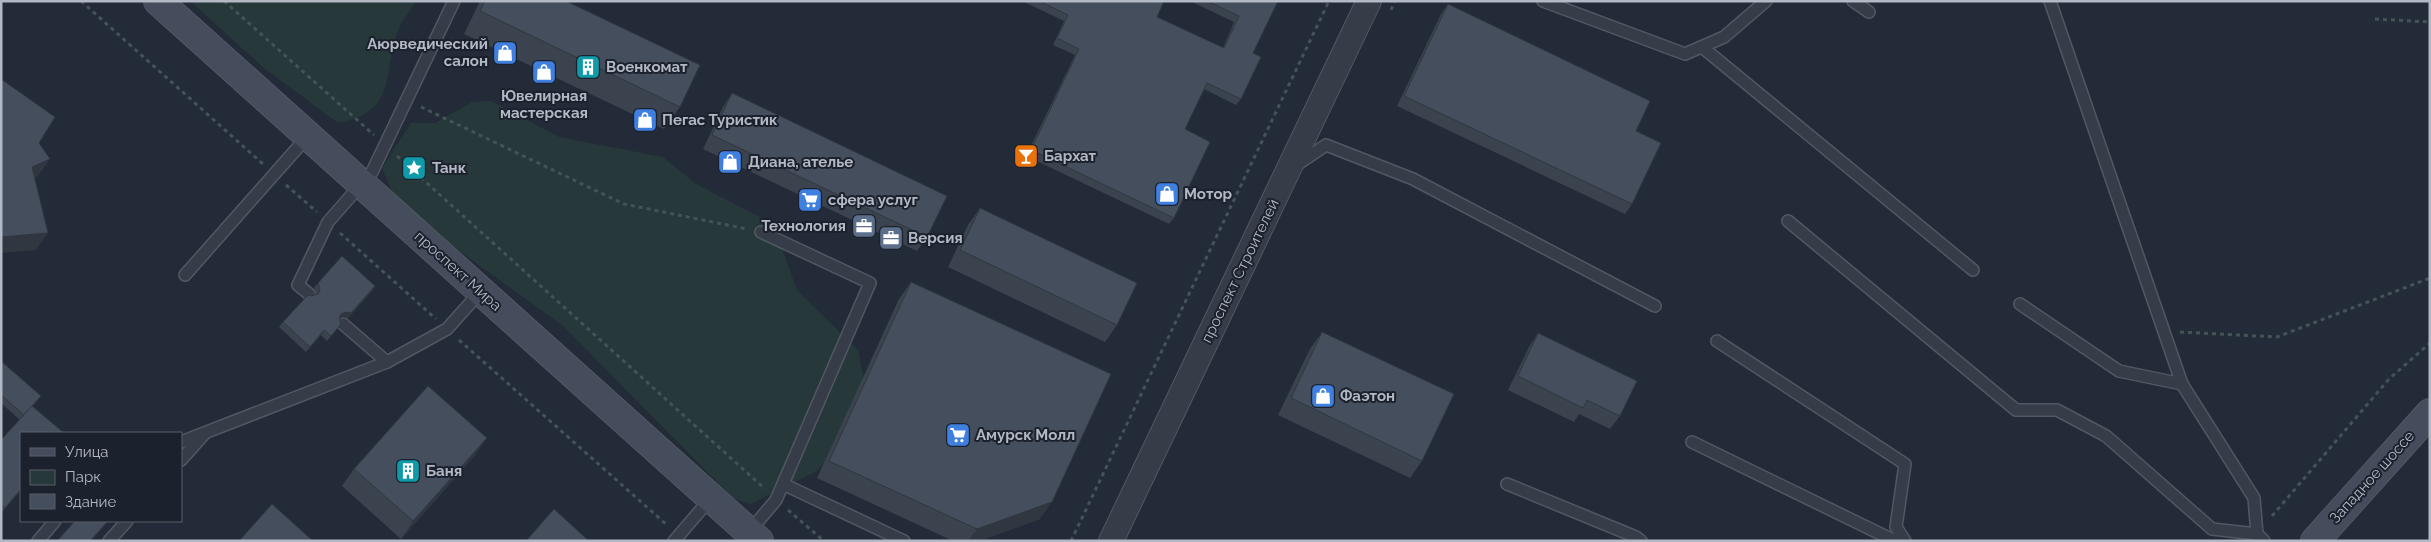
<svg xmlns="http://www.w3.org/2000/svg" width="2431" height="542" viewBox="0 0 2431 542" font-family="Raleway,sans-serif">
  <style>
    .green { fill: #26383a }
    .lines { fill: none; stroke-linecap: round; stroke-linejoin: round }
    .lane-casing { stroke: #525863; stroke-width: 14 }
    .street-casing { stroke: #525863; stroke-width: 26 }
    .secondary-casing { stroke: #525863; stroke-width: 30 }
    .path { stroke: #435356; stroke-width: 3; stroke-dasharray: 4 4; stroke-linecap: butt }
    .lane { stroke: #373d48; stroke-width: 11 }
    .street { stroke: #373d48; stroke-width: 24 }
    .secondary { stroke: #454c5b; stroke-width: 28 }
    .wall { fill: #3b434f }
    .shaded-wall { fill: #303740 }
    .building { fill: #454e5c; stroke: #303740 }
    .labels { text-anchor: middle; stroke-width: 4; stroke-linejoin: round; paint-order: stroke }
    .poi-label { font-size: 15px; font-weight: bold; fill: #b2b8c4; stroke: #1c222d; text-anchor: start }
    .street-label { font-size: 15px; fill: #b2b8c4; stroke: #1c222d }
  </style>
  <rect width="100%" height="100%" fill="#232b38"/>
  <g class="green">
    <path d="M190,1H416C411,10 403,19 399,28C381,71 401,111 338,123L264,68Z"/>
    <polygon points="491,101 559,137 663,157 696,184 762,218 777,235 797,290 858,350 865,385 860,415 817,471 751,504 734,499 562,325 419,222 394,196 382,168 411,123 435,123 472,102"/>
  </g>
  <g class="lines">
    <defs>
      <g id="lane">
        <polyline points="1543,1 1685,54 1724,37 1766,1"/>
        <polyline points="1853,1 1869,12"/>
        <polyline points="2050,1 2182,384 2254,498 2257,534"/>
        <polyline points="1702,47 1973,270"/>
        <polyline points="1295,166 1326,145 1413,179 1655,306"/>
        <polyline points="1788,221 2016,410 2057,410 2106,436 2212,529 2257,534 2264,541"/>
        <polyline points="185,275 308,136"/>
        <polyline points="309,294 298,285 328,222 372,172 454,1"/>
        <polyline points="2020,304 2119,371 2182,384"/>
        <polyline points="343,324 387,362"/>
        <polyline points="1717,341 1905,464 1896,527 1905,541"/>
        <polyline points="181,442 387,362 447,329 481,291"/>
        <polyline points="1692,442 1895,541"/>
        <polyline points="181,460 204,434"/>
        <polyline points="783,484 904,541"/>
        <polyline points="1507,484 1636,537 1641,541"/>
        <polyline points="749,532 776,500 870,283 761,232"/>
        <polyline points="38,541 55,521"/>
        <polyline points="109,541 127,521"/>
        <polyline points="674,541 711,498"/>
      </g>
      <polyline id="street" points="1111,541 1369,1"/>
      <g id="secondary">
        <polyline points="158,1 759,541"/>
        <polyline points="2315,541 2430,413"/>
      </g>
    </defs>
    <use href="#lane" class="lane-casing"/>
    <use href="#street" class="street-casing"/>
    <use href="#secondary" class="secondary-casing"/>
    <g class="path">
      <polyline points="81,1 263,164"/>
      <polyline points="224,1 374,135"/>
      <polyline points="1391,10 1395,1"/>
      <polyline points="2375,19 2430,22"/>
      <polyline points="421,107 624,204 747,229"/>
      <polyline points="397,156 765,489"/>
      <polyline points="286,185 317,212"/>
      <polyline points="340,233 436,319"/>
      <polyline points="2180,332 2277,337 2430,278"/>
      <polyline points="459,340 667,525"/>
      <polyline points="788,510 824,541"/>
      <polyline points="2272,516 2389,379 2430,343"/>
      <polyline points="1071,541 1329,1"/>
    </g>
    <use href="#lane" class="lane"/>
    <use href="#street" class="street"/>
    <use href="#secondary" class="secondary"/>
  </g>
  <g class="wall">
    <polygon points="480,1 566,1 680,107 664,129 464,34"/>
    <polygon points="1022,1 1164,1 1157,17 1223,48 1234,22 1190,1 1278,1 1253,53 1241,99 1236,105 1204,89 1185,129 1174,218 1169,224 1026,156 1075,55 1053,45 1064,21"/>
    <polygon points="1448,4 1636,131 1632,204 1625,214 1397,106 1441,14"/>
    <polygon points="732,93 927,237 917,251 703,149 723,107"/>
    <polygon points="980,208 1117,325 1105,342 948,267 968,225"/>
    <polygon points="911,282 1040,519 979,541 953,541 817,478 899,299"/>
    <polygon points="318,283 375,286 372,291 348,318 344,317 339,318 341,324 327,341 321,335 306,352 279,327 283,322 312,296 316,295 314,288"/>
    <polygon points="1322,332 1422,461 1410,478 1278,415 1310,349"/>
    <polygon points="1538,333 1620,416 1610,429 1579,414 1574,422 1508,390 1529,347"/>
    <polygon points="1,361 37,401 33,406 21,433 21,490 1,513 1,440 20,420 1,403"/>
    <polygon points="475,455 401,539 342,486 354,469"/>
  </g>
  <g class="shaded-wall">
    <polygon points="50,159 38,176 20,185 32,167"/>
    <polygon points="48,233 36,250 1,253 1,237"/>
    <polygon points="375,286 372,291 348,318 344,317 338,319 341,314"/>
    <polygon points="324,330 321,335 306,352 310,347"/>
    <polygon points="487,438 475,455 401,539 413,521"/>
    <polygon points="21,489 21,490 1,513 5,508"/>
    <polygon points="1052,502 1040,519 979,541 968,541 977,529"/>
    <polygon points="108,521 109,521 91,541 90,541"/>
  </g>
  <g class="building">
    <polygon points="485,1 566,1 700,65 680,107 480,11"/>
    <polygon points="1039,1 1164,1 1157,17 1224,48 1239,16 1207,1 1278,1 1253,53 1261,57 1241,99 1207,83 1185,129 1210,142 1174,218 1031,150 1079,49 1057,38 1068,15"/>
    <polygon points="1448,4 1650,101 1636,131 1661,143 1632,204 1404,96"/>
    <polygon points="1,79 55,117 39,143 50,159 32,167 48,233 1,237"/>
    <polygon points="732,93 947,196 927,237 712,135"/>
    <polygon points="980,208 1137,283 1117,325 960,250"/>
    <polygon points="342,256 375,286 351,313 347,312 341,314 339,318 341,324 331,336 324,330 310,347 283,322 308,295 312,296 318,294 320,290 318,283"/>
    <polygon points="911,282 1111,374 1052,502 977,529 829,461"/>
    <polygon points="1322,332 1454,394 1422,461 1291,398"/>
    <polygon points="1538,333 1637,381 1620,416 1587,400 1583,408 1518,376"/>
    <polygon points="1,361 41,396 24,415 1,395"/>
    <polygon points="428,386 487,438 413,521 354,469"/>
    <polygon points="32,406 64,433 21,433 21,489 5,508 1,504 1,440"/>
    <polygon points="272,504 313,541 239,541"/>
    <polygon points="554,509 589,541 526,541"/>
    <polygon points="75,521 108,521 90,541 57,541"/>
  </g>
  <defs>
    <symbol id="shop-square" viewBox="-11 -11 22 22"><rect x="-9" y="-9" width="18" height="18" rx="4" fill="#3f7fe0" stroke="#1c222d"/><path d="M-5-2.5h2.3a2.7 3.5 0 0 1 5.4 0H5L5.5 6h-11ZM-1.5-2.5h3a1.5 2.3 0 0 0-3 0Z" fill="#fff"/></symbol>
    <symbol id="building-square" viewBox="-11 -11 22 22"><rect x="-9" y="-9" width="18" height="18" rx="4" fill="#0f9aa8" stroke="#1c222d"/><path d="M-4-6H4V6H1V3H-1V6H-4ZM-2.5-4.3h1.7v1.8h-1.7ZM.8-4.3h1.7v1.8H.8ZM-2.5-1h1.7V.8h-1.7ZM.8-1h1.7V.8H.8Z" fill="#fff"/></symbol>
    <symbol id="bar-square" viewBox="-11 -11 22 22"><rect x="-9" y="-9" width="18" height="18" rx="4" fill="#e8710a" stroke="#1c222d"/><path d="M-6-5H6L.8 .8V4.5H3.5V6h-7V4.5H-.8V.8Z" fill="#fff"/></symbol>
    <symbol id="sight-square" viewBox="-11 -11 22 22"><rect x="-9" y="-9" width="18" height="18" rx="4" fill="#0f9aa8" stroke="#1c222d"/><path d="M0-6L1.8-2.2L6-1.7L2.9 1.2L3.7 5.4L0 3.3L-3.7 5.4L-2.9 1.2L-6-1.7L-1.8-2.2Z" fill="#fff"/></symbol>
    <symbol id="supermarket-square" viewBox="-11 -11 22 22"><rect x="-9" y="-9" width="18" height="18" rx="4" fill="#3f7fe0" stroke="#1c222d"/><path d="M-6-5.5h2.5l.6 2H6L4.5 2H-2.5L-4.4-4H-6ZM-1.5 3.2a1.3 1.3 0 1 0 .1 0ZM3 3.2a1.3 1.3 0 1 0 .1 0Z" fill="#fff"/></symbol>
    <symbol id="office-square" viewBox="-11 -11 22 22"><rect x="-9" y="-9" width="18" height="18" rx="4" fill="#5c6f8a" stroke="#1c222d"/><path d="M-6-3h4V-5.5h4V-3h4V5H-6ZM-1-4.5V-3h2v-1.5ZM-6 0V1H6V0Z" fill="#fff"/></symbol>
  </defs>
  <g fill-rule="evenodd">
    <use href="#shop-square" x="491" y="39" width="28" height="28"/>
    <use href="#building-square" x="574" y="53" width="28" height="28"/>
    <use href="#shop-square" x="530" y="58" width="28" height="28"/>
    <use href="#shop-square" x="631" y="106" width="28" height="28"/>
    <use href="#bar-square" x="1012" y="142" width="28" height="28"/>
    <use href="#shop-square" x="716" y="148" width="28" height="28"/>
    <use href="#sight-square" x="400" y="154" width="28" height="28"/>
    <use href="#shop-square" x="1153" y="180" width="28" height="28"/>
    <use href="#supermarket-square" x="796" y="186" width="28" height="28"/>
    <use href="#office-square" x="850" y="212" width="28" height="28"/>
    <use href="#office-square" x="877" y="224" width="28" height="28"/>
    <use href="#shop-square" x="1309" y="382" width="28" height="28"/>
    <use href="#supermarket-square" x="944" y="421" width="28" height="28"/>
    <use href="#building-square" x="394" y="457" width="28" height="28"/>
  </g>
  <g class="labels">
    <g class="poi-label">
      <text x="488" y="49" text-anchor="end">Аюрведический<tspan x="488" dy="17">салон</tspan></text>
      <text x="606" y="72">Военкомат</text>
      <text x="544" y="101" text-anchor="middle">Ювелирная<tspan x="544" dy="17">мастерская</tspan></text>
      <text x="662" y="125">Пегас Туристик</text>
      <text x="1044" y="161">Бархат</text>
      <text x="748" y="167">Диана, ателье</text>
      <text x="432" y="173">Танк</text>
      <text x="1184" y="199">Мотор</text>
      <text x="828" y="205">сфера услуг</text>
      <text x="846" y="231" text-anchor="end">Технология</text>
      <text x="908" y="243">Версия</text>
      <text x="1340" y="401">Фаэтон</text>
      <text x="976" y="440">Амурск Молл</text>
      <text x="426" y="476">Баня</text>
    </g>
    <g class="street-label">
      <text transform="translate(458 271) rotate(42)" y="5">проспект Мира</text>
      <text transform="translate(1240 271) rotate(-64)" y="5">проспект Строителей</text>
      <text transform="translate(2372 477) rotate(-48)" y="5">Западное шоссе</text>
    </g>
  </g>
  <rect width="2431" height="542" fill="none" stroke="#b2b8c4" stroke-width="5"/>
  <rect x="20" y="432" width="162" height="90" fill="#1c222d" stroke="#585e69"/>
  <rect x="30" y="448" width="25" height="8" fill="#454c5b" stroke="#585e69"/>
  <text x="65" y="457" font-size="15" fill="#b2b8c4">Улица</text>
  <rect x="30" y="470" width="25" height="15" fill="#26383a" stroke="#585e69"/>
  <text x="65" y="482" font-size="15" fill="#b2b8c4">Парк</text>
  <rect x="30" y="494" width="25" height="15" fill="#454e5c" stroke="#585e69"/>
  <text x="65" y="507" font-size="15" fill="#b2b8c4">Здание</text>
</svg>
